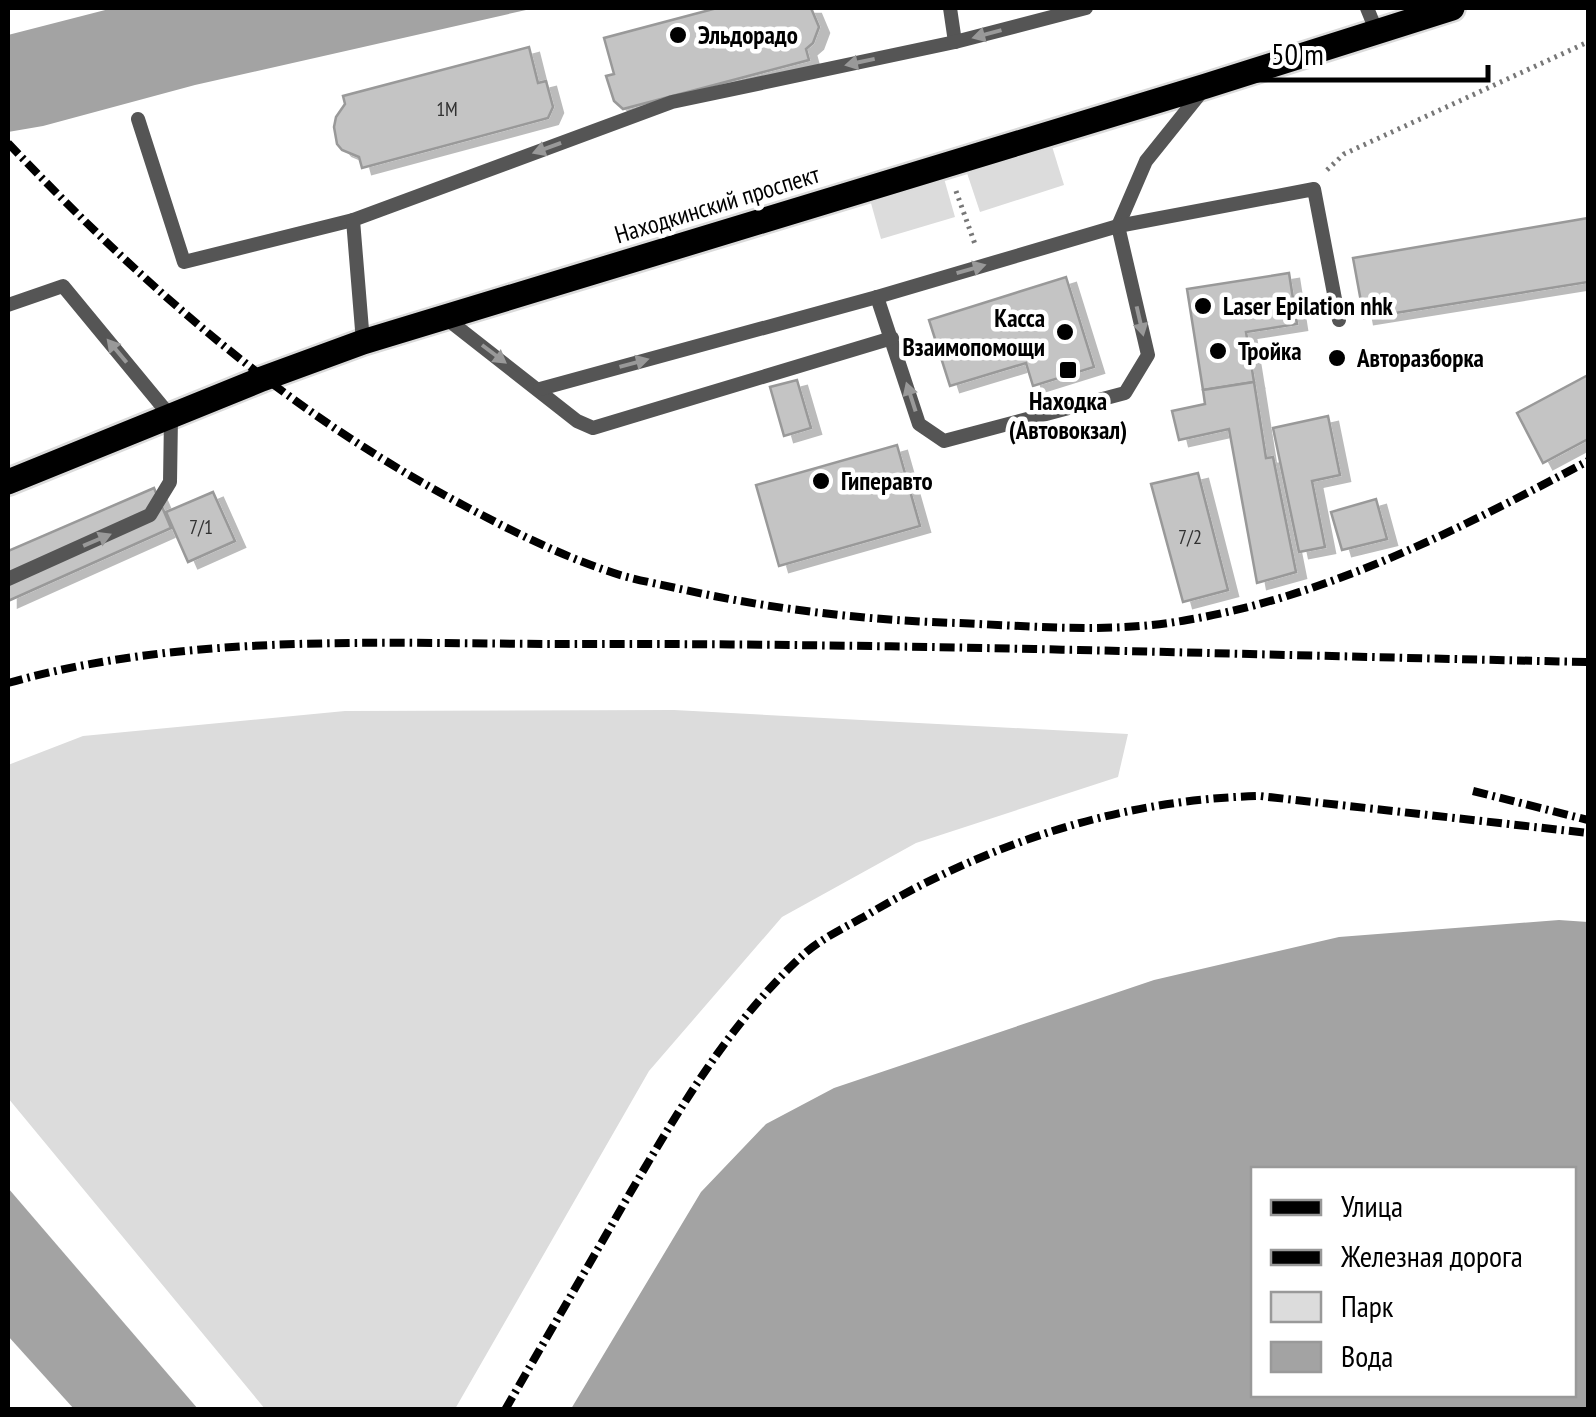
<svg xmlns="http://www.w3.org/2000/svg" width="1596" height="1417" viewBox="0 0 1596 1417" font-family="'PT Sans Narrow',sans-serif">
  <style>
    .green { fill: #dcdcdc }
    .water { fill: #a3a3a3; fill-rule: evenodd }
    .building { fill: #c4c4c4; stroke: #999; stroke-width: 2.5; filter: url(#shadow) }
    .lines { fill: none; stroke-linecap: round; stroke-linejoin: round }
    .primary-casing { stroke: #dbdbdb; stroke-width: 30 }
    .path { stroke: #777; stroke-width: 5; stroke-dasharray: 2.5 5; stroke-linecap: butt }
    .lane { stroke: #555; stroke-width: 14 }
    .primary { stroke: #000; stroke-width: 25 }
    .rail { stroke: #000; stroke-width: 8; stroke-dasharray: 15 5 2.5 5; stroke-linecap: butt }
    .oneway { fill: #999 }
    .poi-dot { fill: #000; stroke: #fff; stroke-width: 4 }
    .labels { text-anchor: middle; stroke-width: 9; stroke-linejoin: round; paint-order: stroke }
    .number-label { font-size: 20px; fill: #313131 }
    .poi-label { font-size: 25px; font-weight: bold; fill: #000; stroke: #fff; text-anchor: start }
    .street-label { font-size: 25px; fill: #000; stroke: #fff }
  </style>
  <defs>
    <filter id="shadow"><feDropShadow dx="10" dy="6" stdDeviation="0" flood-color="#0004"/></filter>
  </defs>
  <rect width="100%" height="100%" fill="#fff"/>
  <g class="green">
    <polygon points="1050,140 1064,185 980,212 965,167"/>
    <polygon points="943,175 955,217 881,239 869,196"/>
    <polygon points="674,710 1128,734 1118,777 916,843 782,917 649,1071 455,1409 265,1409 8,1098 8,765 83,736 345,711"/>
  </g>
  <g class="water">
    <polygon points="113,8 535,8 195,85 43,126 8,132 8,35"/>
    <path d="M1559,920L1588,922V1409H571L701,1192L766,1124L834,1088L1154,980L1339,937ZM1254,1170H1574V1394H1254Z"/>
    <polygon points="8,1188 198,1409 74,1409 8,1336"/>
  </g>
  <g class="building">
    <polygon points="717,8 811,8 819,27 813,43 806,49 809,60 623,109 614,101 606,76 614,74 604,38"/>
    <polygon points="529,47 538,83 546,81 553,107 548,118 362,168 359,157 342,150 337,144 334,127 336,117 345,104 343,96"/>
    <polygon points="1588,218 1588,282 1364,318 1353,258"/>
    <polygon points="1289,273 1297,324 1246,332 1254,382 1203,390 1187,289"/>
    <polygon points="1066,277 1094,367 1033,386 1026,363 950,386 929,320"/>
    <polygon points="1588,375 1588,439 1543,463 1517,413"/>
    <polygon points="797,380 811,428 784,436 770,387"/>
    <polygon points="1254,382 1266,458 1273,457 1296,572 1257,583 1229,429 1179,440 1172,411 1205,404 1203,390"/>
    <polygon points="1328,416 1340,475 1312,481 1325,547 1299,552 1273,428"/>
    <polygon points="897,445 920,526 779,566 756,485"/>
    <polygon points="1198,473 1228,590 1183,602 1151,484"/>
    <polygon points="154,488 171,528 8,601 8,551"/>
    <polygon points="213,492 235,541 188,562 166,512"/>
    <polygon points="1376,499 1387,539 1342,550 1331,512"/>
  </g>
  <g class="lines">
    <defs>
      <polyline id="primary" points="8,482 262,379 363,342 1206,86 1452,8"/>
    </defs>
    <use href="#primary" class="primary-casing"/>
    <g class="path">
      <polyline points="1327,170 1344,154 1588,42"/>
      <polyline points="956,191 976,247"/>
    </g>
    <g class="lane">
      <polyline points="950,8 955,42"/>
      <polyline points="1367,8 1376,30"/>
      <polyline points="138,119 184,262 353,220"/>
      <polyline points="877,297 919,424 944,441 1125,393 1148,355 1118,226 1146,161 1203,90"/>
      <polyline points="8,305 63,286 171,417 170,482 150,515 8,579"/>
      <polyline points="447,319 577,421 593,428 892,338"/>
      <polyline points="363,342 353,220 672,102 955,42 1086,8"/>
      <polyline points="540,389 877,297 1118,226 1314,189 1339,320"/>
    </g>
    <use href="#primary" class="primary"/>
    <g class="rail">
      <path d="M8,143C147,289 284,410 463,505C510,530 557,554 608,571C630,579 654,583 676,588C769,609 862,620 957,623C1033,626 1111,634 1187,620C1329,596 1462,528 1588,461"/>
      <path d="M8,683C188,632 383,644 569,644C909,643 1249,655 1588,662"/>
      <polyline points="1473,791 1588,820"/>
      <path d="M505,1410C545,1340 586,1270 626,1200C677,1113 728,1024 803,955C820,939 846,927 867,915C986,844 1121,799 1260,796L1588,833"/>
    </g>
  </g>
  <defs><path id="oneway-solid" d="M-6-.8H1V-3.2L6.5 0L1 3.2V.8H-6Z" transform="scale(2.5)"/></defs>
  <g class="oneway">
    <use href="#oneway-solid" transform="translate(987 34) rotate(165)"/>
    <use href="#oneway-solid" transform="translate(860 62) rotate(168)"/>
    <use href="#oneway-solid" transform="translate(547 148) rotate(160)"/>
    <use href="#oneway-solid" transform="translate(971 269) rotate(-16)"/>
    <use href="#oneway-solid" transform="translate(1140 321) rotate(77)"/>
    <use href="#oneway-solid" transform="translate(117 351) rotate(-130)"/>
    <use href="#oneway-solid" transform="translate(494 354) rotate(37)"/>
    <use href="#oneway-solid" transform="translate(634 363) rotate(-15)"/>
    <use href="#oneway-solid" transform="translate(911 397) rotate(-108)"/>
    <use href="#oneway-solid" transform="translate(97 540) rotate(-23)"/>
  </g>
  <g class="poi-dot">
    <circle cx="678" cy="35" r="10"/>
    <circle cx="1203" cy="306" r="10"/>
    <circle cx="1065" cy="332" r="10"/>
    <circle cx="1218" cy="351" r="10"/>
    <circle cx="1337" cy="358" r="10"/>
    <rect x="1058" y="360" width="20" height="20" rx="5"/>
    <circle cx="821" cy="481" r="10"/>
  </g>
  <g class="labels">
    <g class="number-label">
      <text x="447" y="116">1М</text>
      <text x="201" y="534">7/1</text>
      <text x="1190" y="544">7/2</text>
    </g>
    <g class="poi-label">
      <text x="698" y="44">Эльдорадо</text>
      <text x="1223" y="315">Laser Epilation nhk</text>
      <text x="1045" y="327" text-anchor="end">Касса<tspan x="1045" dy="29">Взаимопомощи</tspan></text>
      <text x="1238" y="360">Тройка</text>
      <text x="1357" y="367">Авторазборка</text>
      <text x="1068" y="410" text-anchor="middle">Находка<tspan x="1068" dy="29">(Автовокзал)</tspan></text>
      <text x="841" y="490">Гиперавто</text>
    </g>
    <g class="street-label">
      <text transform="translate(717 204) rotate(-17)" y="9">Находкинский проспект</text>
    </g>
  </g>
  <rect width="1596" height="1417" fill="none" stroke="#000000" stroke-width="20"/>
  <rect x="1251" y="1167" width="325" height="230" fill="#ffffff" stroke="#999999" stroke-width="2.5"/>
  <rect x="1271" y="1200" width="50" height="15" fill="#000000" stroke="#999999" stroke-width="2.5"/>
  <text x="1341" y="1217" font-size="30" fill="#000000">Улица</text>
  <rect x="1271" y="1250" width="50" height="15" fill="#000000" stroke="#999999" stroke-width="2.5"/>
  <text x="1341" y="1267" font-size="30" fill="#000000">Железная дорога</text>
  <rect x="1271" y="1292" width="50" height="30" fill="#dcdcdc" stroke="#999999" stroke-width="2.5"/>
  <text x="1341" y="1317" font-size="30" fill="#000000">Парк</text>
  <rect x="1271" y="1342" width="50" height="30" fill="#a3a3a3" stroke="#999999" stroke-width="2.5"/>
  <text x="1341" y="1367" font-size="30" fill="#000000">Вода</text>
  <path d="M1256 65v15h232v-15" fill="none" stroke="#000000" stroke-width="5"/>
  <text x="1271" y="65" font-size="30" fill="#000000" stroke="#ffffff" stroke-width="8" paint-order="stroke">50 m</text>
</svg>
